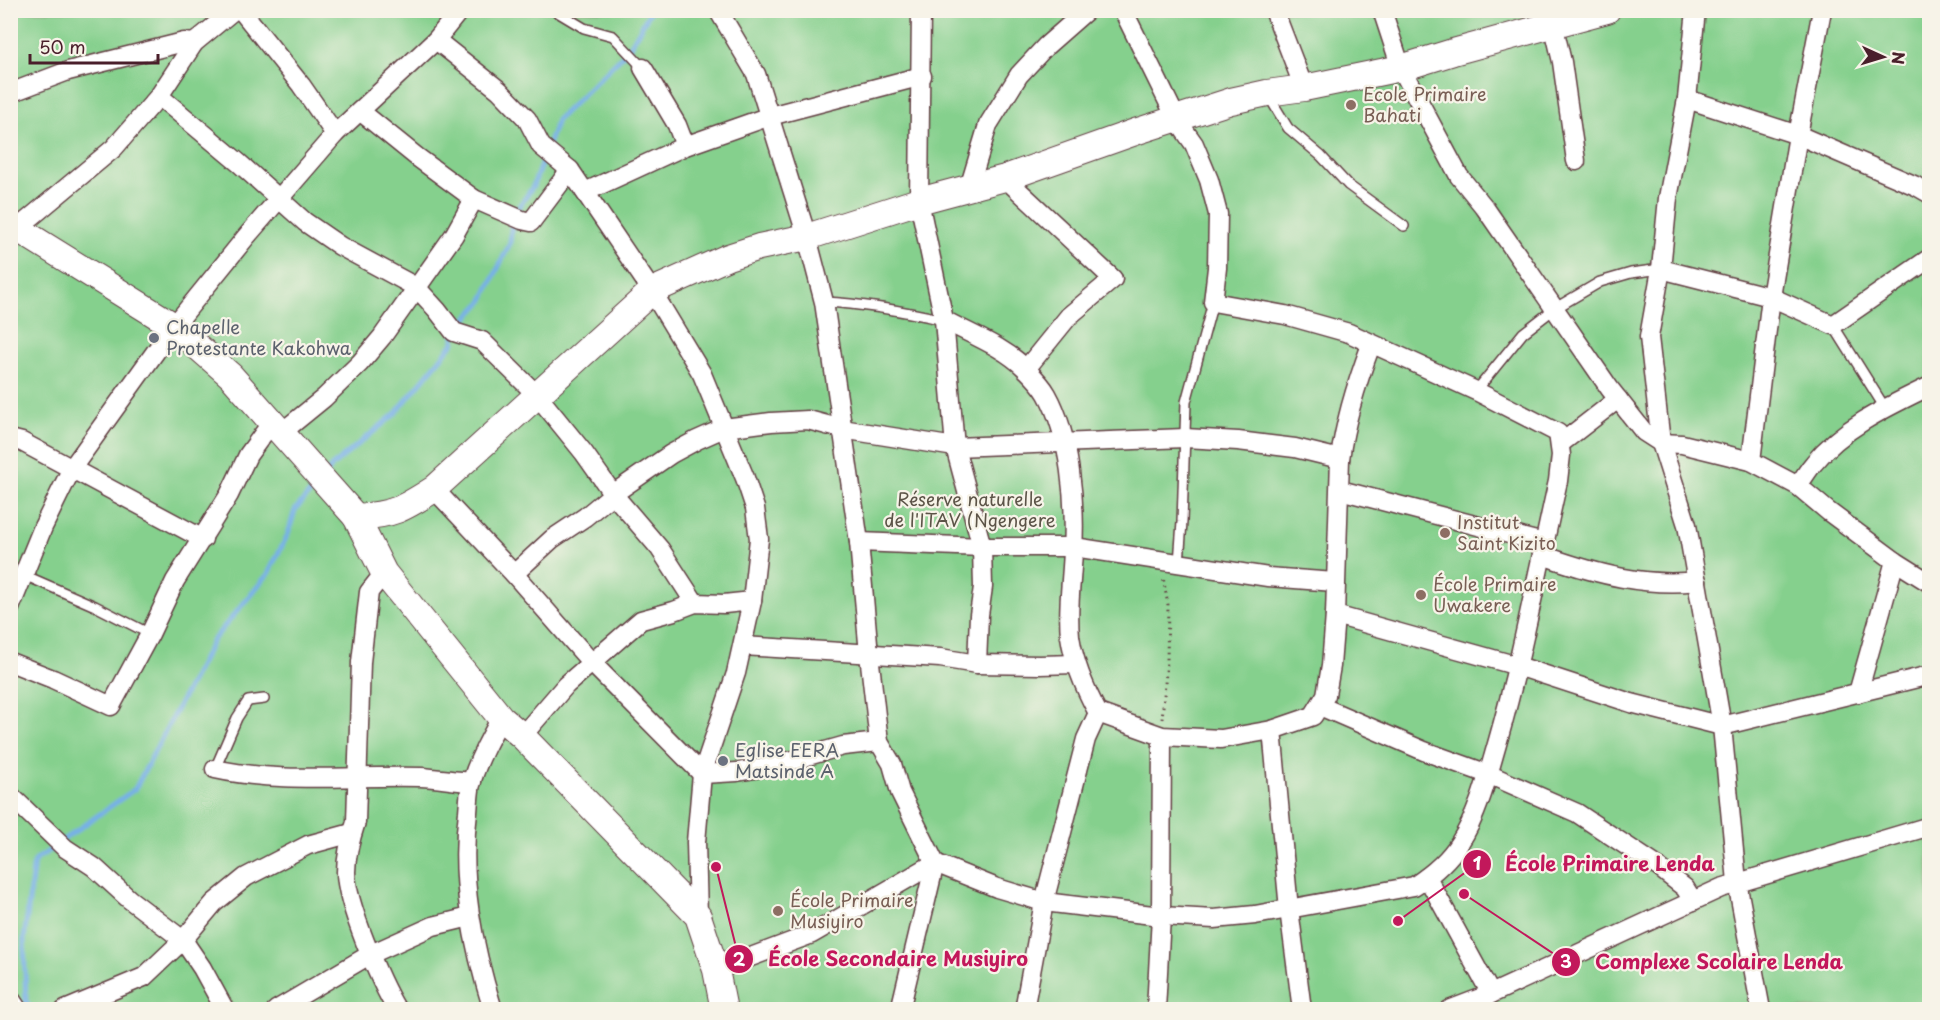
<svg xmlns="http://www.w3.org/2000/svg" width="1940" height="1020" viewBox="0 0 1940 1020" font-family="'Playpen Sans',sans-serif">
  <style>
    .green { fill: #85d08d; stroke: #68785c; stroke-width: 1.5 }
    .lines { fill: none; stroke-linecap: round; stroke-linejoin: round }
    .stream { stroke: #77b0e7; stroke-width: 5 }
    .lane-casing { stroke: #623d42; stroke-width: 12 }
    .street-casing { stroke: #623d42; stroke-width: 21 }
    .secondary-casing { stroke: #623d42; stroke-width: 28 }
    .path { stroke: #623d42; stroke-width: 3; stroke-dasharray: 1.5 4.5; stroke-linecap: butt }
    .lane { stroke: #fff; stroke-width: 9 }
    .street { stroke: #fff; stroke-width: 18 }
    .secondary { stroke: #fff; stroke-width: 26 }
    .education-dot { fill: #8d6e63; stroke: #f7f3e8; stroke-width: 2 }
    .worship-dot { fill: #6b7280; stroke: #f7f3e8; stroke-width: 2 }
    .labels { text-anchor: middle; stroke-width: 4.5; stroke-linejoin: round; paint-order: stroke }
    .education-label { font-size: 18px; fill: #785e54; stroke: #f7f3e8; text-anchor: start }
    .worship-label { font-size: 18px; fill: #5b616d; stroke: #f7f3e8; text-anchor: start }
    .park-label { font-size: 18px; fill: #5c5448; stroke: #f7f3e8 }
    .leader { fill: none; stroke: #c2185b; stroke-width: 2 }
    .callout-dot { fill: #c2185b; stroke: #f7f3e8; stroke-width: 2 }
    .mark-label { font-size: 18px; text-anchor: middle; font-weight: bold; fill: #fff }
    .callout-label { font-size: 20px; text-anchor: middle; font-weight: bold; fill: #c2185b; stroke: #f7f3e8; stroke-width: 4.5; stroke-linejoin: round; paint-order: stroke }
  </style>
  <rect width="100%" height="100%" fill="#f7f3e8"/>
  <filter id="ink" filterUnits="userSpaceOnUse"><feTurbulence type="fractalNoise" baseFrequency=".0167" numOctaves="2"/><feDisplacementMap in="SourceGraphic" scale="12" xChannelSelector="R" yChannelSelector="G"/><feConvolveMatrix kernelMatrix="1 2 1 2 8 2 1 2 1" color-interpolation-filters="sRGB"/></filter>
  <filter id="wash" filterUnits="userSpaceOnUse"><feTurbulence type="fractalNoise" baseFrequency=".008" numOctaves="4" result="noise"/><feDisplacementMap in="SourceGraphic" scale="24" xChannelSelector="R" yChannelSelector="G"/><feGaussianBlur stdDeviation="1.35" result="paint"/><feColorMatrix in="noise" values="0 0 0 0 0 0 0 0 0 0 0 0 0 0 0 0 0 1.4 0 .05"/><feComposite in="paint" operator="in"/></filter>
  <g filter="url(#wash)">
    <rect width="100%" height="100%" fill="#ebe4c6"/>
    <rect class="green" x="11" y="11" width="1918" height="998"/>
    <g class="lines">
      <g class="stream">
        <polyline points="548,145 557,120 628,50 651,10"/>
        <polyline points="516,212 533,186 545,154"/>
        <polyline points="326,475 332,466 395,414 454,342 454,332 482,302 510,243 512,221"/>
        <polyline points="63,840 135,789 213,640 268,574 288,534 295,510 318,484"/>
        <polyline points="33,1010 26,1002 24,940 34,861 56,846"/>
      </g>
    </g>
  </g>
  <g filter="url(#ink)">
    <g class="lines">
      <defs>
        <g id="lane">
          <polyline points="554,10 584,28 613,36 643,68"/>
          <polyline points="1268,95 1288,128 1321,156 1348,185 1404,226"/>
          <path d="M824,302C866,304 904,311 944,320"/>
          <polyline points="1833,325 1885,408"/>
          <polyline points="1476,391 1523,333 1554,309 1600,282 1631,273 1661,269"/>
          <polyline points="1179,563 1182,522 1186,402 1213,302"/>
          <polyline points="24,575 95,606 150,634"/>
          <polyline points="215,769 237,718 248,701 264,699"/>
        </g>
        <g id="street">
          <polyline points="241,10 301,85 335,134"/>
          <polyline points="718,10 756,74 807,237 824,302 859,542 869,654 879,742 892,764 900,792 935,863 900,1010"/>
          <polyline points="921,10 919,201 944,320 955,447 982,547 983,587 979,615 977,664"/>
          <polyline points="1274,10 1304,88"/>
          <polyline points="1382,10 1401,68 1459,176 1485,208 1610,389 1644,432 1661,443 1682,444 1751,461 1798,486 1829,512 1895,561 1930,583"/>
          <polyline points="1550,10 1562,62 1576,161"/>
          <polyline points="1696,10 1687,99 1668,198 1661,269 1649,337 1661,443 1687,525 1722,726 1737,882 1761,1010"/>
          <polyline points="436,40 499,90 527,119 541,146 570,170 652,291 702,374 745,478 755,508 759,539 752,601 736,673 702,774 696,842 698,916"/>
          <polyline points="643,68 677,125 685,146"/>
          <polyline points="10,93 68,71 184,42 194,43"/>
          <polyline points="159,96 239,163 305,222 340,246 416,287 437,310 454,332 482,341 537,395 584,453 613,494 660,549 695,603"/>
          <polyline points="1687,99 1798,135 1916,186 1930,194"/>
          <polyline points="360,111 417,157 474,199 522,220 531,222 570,170"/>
          <polyline points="1005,178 1113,279 1069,316 1026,369"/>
          <polyline points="969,188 988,125 1019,75 1046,46 1087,10"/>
          <polyline points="585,192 685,146 770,116 922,76"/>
          <polyline points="10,241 18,228 114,148 159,96 194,43 234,10"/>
          <polyline points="1661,269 1771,297 1833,325 1930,258"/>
          <path d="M944,320C972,335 1004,347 1026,369C1033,376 1042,385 1047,394C1070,435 1076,503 1073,550C1072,578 1067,608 1070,636C1074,664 1085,689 1098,713L1162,736L1221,739L1272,730L1313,716L1326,695L1331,666L1335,615L1340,459C1345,420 1357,382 1371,345"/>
          <polyline points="281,433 324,398 360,363 382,337 454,235 474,199"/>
          <polyline points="10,439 22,442 203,539"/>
          <polyline points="1560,444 1618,399"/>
          <polyline points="1751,461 1771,297 1798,135 1822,10"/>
          <path d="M1798,486C1803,478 1808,470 1814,463C1843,427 1889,406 1930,386"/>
          <polyline points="434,489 514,574 591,662 702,774 737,772 772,766 843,746 879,742"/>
          <path d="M1340,490L1544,543L1548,557C1597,574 1645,587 1697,581"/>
          <polyline points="859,542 982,547 1074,547 1268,577 1335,582"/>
          <path d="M384,573L369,592L361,662L356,822C351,837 346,856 346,872C346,903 380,982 397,1010"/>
          <polyline points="514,574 552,539 585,517 613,494 671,454 697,440 724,428 771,422 808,420 842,429 955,447 1185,438 1238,441 1295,448 1340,459"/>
          <polyline points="10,608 43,527 72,468 174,326 246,237 335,134 436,40 460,10"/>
          <polyline points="1335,615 1518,666 1631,703 1722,726 1930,675"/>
          <polyline points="743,646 940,658 977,664 1040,665 1076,664"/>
          <polyline points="10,662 53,679 111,706 150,634 175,581 229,495 248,455 272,422"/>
          <polyline points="1858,693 1895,561"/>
          <polyline points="1320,706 1424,751 1488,774 1577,813 1657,866 1685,888 1693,901"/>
          <polyline points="1272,730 1289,909 1302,1010"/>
          <polyline points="522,736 566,685 641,620 674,611 695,603 724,604 752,601"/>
          <path d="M215,769C283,784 352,775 421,777C438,778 455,781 472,782"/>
          <polyline points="10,795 65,848 94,867 129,899 183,940 202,968 225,1010"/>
          <polyline points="1427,877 1491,994"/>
          <path d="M716,970L812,934L935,863L997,888L1044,902L1161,916L1214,919L1255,915L1414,886C1431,875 1449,860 1460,842C1478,815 1488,775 1497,744C1522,657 1538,569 1558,481L1561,455L1558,433L1476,391L1349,333L1285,315L1213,302L1217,268L1218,214L1209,180L1194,144L1177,120L1123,10"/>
          <polyline points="10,998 18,1010"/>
          <polyline points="65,1010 144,977 183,940 214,903 246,877 308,845 352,833"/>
          <polyline points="276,1010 371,954 433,926 470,917"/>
          <path d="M493,1010C473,946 459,878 468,812C469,801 469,790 472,780C479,758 490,738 501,718"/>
          <polyline points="1024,1010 1044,902 1086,739 1098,713"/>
          <polyline points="1156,1010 1161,916 1162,736"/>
          <polyline points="1449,1010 1491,994 1721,888 1930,826"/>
        </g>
        <g id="secondary">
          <polyline points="10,224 174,326 231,376 356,517 384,573 501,718 522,736 698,916 716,970 724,1010"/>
          <path d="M356,517C393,515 403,509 434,489L652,291L728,257L759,247L807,237L919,201L1005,178L1138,131L1231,101L1267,93L1304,88L1401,68L1453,52L1607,10"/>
        </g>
      </defs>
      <use href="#lane" class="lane-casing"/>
      <use href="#street" class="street-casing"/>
      <use href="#secondary" class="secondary-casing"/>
      <polyline class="path" points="1162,719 1167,661 1168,605 1163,577"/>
      <use href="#lane" class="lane"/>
      <use href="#street" class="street"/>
      <use href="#secondary" class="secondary"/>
    </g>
  </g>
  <g class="education-dot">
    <circle cx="1351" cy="105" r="6"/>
    <circle cx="1445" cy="533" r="6"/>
    <circle cx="1421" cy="595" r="6"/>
    <circle cx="778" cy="911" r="6"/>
  </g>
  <g class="worship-dot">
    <circle cx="154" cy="338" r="6"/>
    <circle cx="723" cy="761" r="6"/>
  </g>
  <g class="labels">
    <g class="education-label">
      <text x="1363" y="101">Ecole Primaire<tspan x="1363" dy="21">Bahati</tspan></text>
      <text x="1457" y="529">Institut<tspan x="1457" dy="21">Saint Kizito</tspan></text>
      <text x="1433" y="591">École Primaire<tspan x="1433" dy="21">Uwakere</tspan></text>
      <text x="790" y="907">École Primaire<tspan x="790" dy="21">Musiyiro</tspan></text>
    </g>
    <g class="worship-label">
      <text x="166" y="334">Chapelle<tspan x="166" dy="21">Protestante Kakohwa</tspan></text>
      <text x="735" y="757">Eglise EERA<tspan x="735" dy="21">Matsinde A</tspan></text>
    </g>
    <g class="park-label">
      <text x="970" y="506">Réserve naturelle<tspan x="970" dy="21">de l'ITAV (Ngengere</tspan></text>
    </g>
  </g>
  <path class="leader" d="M1398 921L1477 864M716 867L739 959M1464 894L1566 962"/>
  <g class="callout-dot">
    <circle cx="1398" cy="921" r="6"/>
    <circle cx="716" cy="867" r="6"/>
    <circle cx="1464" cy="894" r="6"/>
    <circle cx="1477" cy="864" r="15"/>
    <circle cx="739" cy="959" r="15"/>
    <circle cx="1566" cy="962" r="15"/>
  </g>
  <g class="mark-label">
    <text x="1477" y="870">1</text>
    <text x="739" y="966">2</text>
    <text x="1566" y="968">3</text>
  </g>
  <g class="callout-label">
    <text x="1610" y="871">École Primaire Lenda</text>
    <text x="898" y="966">École Secondaire Musiyiro</text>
    <text x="1719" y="969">Complexe Scolaire Lenda</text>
  </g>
  <rect width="1940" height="1020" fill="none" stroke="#f7f3e8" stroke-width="36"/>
  <g transform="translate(1883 57) rotate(94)" stroke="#f7f3e8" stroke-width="4.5" paint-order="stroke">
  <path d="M0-4.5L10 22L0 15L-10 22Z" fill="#4a1f2b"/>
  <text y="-9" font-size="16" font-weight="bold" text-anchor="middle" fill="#4a1f2b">N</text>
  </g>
  <path d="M30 54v9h128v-9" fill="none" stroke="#4a1f2b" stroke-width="3"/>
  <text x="39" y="54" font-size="18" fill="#4a1f2b" stroke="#f7f3e8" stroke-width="4.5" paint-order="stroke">50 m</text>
</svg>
